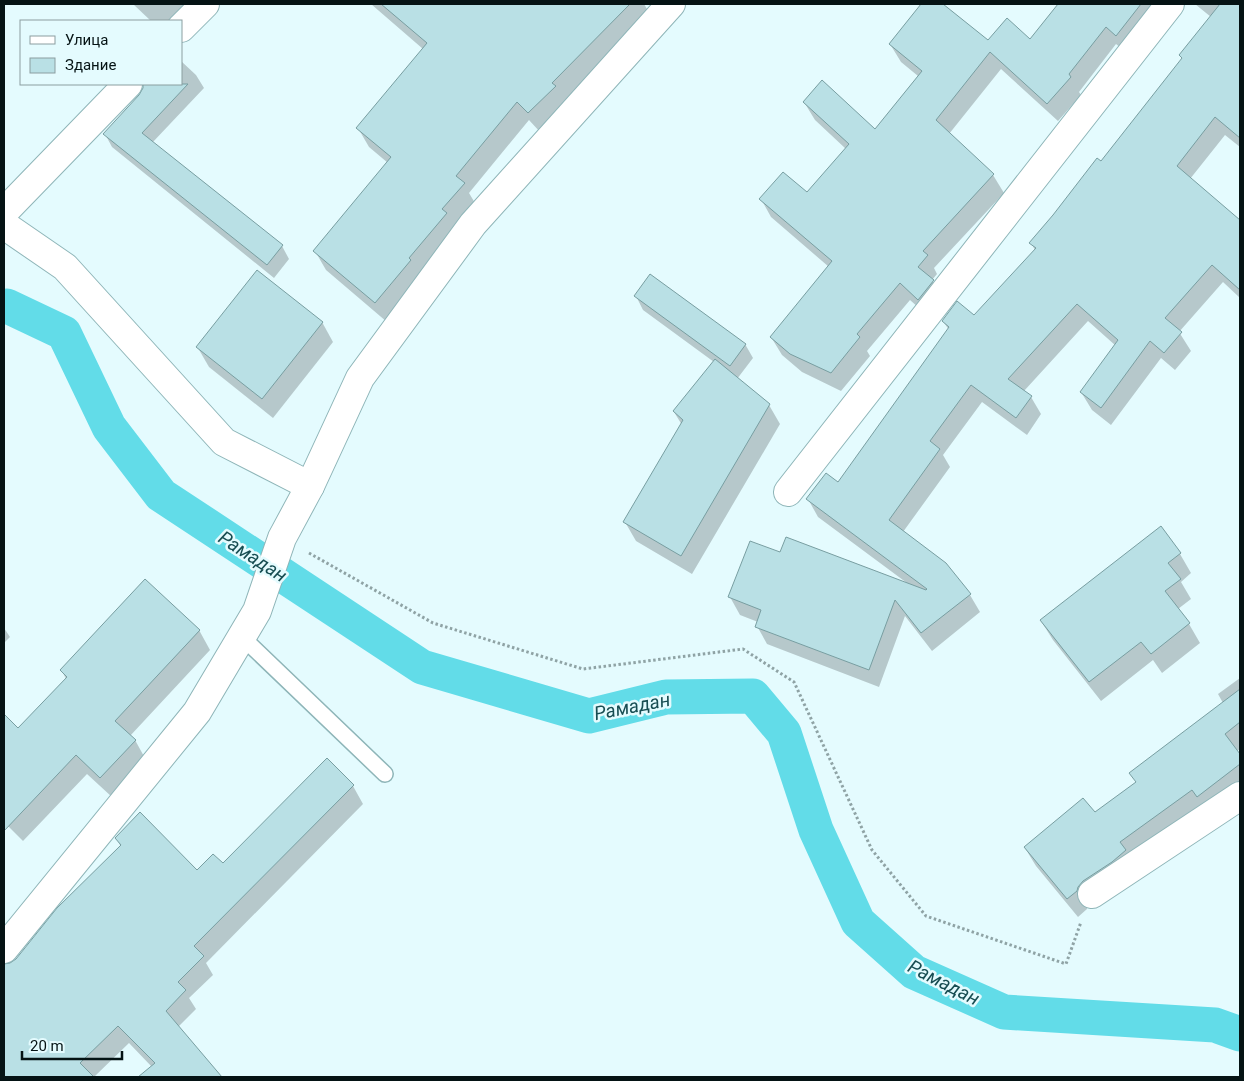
<svg xmlns="http://www.w3.org/2000/svg" width="1244" height="1081" viewBox="0 0 1244 1081" font-family="Roboto,sans-serif">
  <style>
    .shadow { fill: #0003 }
    .lines { fill: none; stroke-linecap: round; stroke-linejoin: round }
    .canal { stroke: #62dce8; stroke-width: 35 }
    .building { fill: #b9e0e5; stroke: #789ea1 }
    .lane-casing { stroke: #8eb5b8; stroke-width: 18 }
    .street-casing { stroke: #8eb5b8; stroke-width: 30 }
    .path { stroke: #8fa3a5; stroke-width: 3; stroke-dasharray: 2.5 2.5; stroke-linecap: butt }
    .lane { stroke: #fff; stroke-width: 15 }
    .street { stroke: #fff; stroke-width: 28 }
    .labels { text-anchor: middle; stroke-width: 5; stroke-linejoin: round; paint-order: stroke }
    .water-label { font-size: 19px; font-style: italic; fill: #174d52; stroke: #e4fbfe }
  </style>
  <rect width="100%" height="100%" fill="#e4fbfe"/>
  <g class="shadow">
    <polygon points="133,4 198,4 181,21 151,21"/>
    <polygon points="371,4 644,4 650,14 564,102 566,106 540,132 529,120 469,193 475,203 387,322 326,270 315,251 388,163 369,147 358,128 423,49"/>
    <polygon points="923,4 941,4 988,42 1030,41 1060,4 1165,4 1127,53 1116,44 1079,92 1081,95 1058,121 1001,69 949,134 993,175 1004,193 934,268 937,274 932,280 943,299 929,317 910,300 867,351 870,356 841,391 802,372 782,355 771,337 829,267 771,217 761,199 807,194 846,149 815,120 804,102 875,130 918,76 901,62 890,44"/>
    <polygon points="1195,4 1240,4 1240,147 1225,135 1190,179 1240,222 1240,298 1223,282 1179,332 1191,351 1175,370 1161,358 1111,425 1092,410 1081,392 1116,346 1088,321 1024,391 1031,397 1041,414 1027,435 982,402 943,455 950,467 903,532 970,595 980,612 932,651 905,616 879,687 767,644 757,626 758,622 740,615 730,597 780,554 907,583 818,517 808,499 838,484 949,330 943,321 975,317 1035,250 1031,243 1101,163 1183,59 1180,55 1211,17"/>
    <polygon points="181,61 196,75 204,88 152,143 282,246 289,259 274,278 112,147 105,134 140,96 144,89 144,84 181,84"/>
    <polygon points="636,296 745,344 753,358 737,379 769,405 780,424 692,574 636,541 625,522 682,425 674,412 714,362 643,310"/>
    <polygon points="322,322 333,342 273,418 209,367 198,348"/>
    <polygon points="1160,528 1180,554 1191,573 1181,582 1191,599 1178,609 1189,624 1200,643 1162,673 1153,660 1101,701 1053,640 1041,621"/>
    <polygon points="4,628 10,637 4,643"/>
    <polygon points="199,630 210,650 130,736 135,740 146,760 112,797 87,774 23,841 4,822 4,716 18,730 66,679 62,671"/>
    <polygon points="1240,678 1240,749 1237,751 1240,756 1240,791 1088,905 1087,909 1078,917 1036,866 1025,848 1095,814 1137,783 1223,703 1218,694"/>
    <polygon points="353,786 363,804 206,963 213,975 189,998 196,1009 178,1027 221,1077 149,1077 146,1072 152,1067 129,1043 94,1077 17,1077 4,1064 4,966 10,965 17,960 121,847 116,838 197,872 223,865"/>
  </g>
  <g class="lines">
    <polyline class="canal" points="4,307 7,306 64,333 109,427 161,495 422,667 589,716 666,697 753,696 784,733 816,830 858,922 914,972 1004,1012 1215,1025 1240,1034"/>
  </g>
  <g class="building">
    <polygon points="381,4 630,4 552,83 556,86 528,113 517,102 456,176 465,183 442,209 447,213 409,258 411,260 375,303 313,251 391,157 356,128 427,43"/>
    <polygon points="921,4 943,4 988,40 1007,18 1030,39 1058,4 1141,4 1116,36 1106,27 1069,74 1071,77 1047,104 990,52 936,120 994,174 923,251 928,255 918,267 934,280 918,300 900,283 857,334 860,337 831,373 790,354 770,337 832,261 759,199 783,172 807,192 849,144 803,102 822,80 875,129 922,71 889,44"/>
    <polygon points="1220,4 1240,4 1240,138 1215,117 1177,166 1240,220 1240,290 1212,265 1165,318 1182,332 1164,353 1150,341 1101,408 1080,392 1118,340 1077,304 1008,379 1032,396 1016,418 971,385 930,441 940,449 889,520 946,563 971,594 921,633 895,600 869,670 755,627 761,610 728,597 750,541 780,552 786,537 926,590 927,589 806,499 826,473 838,482 949,327 942,321 957,301 974,315 1036,248 1029,243 1053,215 1097,158 1101,161 1182,58 1179,55"/>
    <polygon points="143,84 188,84 142,133 283,245 267,265 103,134 139,95 143,88"/>
    <polygon points="257,270 323,322 262,399 196,347"/>
    <polygon points="650,274 746,344 730,366 634,296"/>
    <polygon points="715,359 770,404 681,556 623,522 683,420 673,411"/>
    <polygon points="1161,526 1181,553 1168,563 1181,579 1165,591 1190,623 1151,654 1141,642 1089,682 1040,620"/>
    <polygon points="145,579 200,630 115,721 136,740 100,778 76,755 4,831 4,714 18,728 67,677 60,670"/>
    <polygon points="1240,689 1240,722 1225,734 1240,754 1240,764 1197,797 1192,790 1120,842 1126,850 1112,862 1083,881 1078,887 1077,891 1067,899 1024,847 1083,798 1095,812 1136,782 1129,773"/>
    <polygon points="327,758 354,785 194,946 204,956 178,982 186,990 166,1011 222,1077 138,1077 155,1063 118,1026 80,1063 94,1077 4,1077 4,964 10,963 16,959 57,908 121,845 115,838 140,812 197,870 213,854 223,863"/>
  </g>
  <g class="lines">
    <defs>
      <polyline id="lane" points="241,636 385,774"/>
      <g id="street">
        <polyline points="181,28 205,4"/>
        <polyline points="4,212 128,84"/>
        <polyline points="4,225 65,267 224,442 310,486"/>
        <polyline points="788,492 1170,4"/>
        <polyline points="1092,894 1240,796"/>
        <polyline points="4,949 197,712 257,611 282,538 310,486 360,378 473,224 671,4"/>
      </g>
    </defs>
    <use href="#lane" class="lane-casing"/>
    <use href="#street" class="street-casing"/>
    <polyline class="path" points="309,553 433,623 583,669 743,649 794,682 872,850 926,916 1066,964 1081,922"/>
    <use href="#lane" class="lane"/>
    <use href="#street" class="street"/>
  </g>
  <g class="labels">
    <g class="water-label">
      <text transform="translate(253 556) rotate(33)" y="7">Рамадан</text>
      <text transform="translate(632 706) rotate(-11)" y="7">Рамадан</text>
      <text transform="translate(944 982) rotate(27)" y="7">Рамадан</text>
    </g>
  </g>
  <rect width="1244" height="1081" fill="none" stroke="#051314" stroke-width="10"/>
  <rect x="20" y="20" width="162" height="65" fill="#e4fbfe" stroke="#8b9ea0"/>
  <rect x="30" y="36" width="25" height="8" fill="#ffffff" stroke="#8b9ea0"/>
  <text x="65" y="45" font-size="15" fill="#051314">Улица</text>
  <rect x="30" y="58" width="25" height="15" fill="#b9e0e5" stroke="#8b9ea0"/>
  <text x="65" y="70" font-size="15" fill="#051314">Здание</text>
  <path d="M22 1051v8h100v-8" fill="none" stroke="#051314" stroke-width="2.5"/>
  <text x="30" y="1051" font-size="15" fill="#051314" stroke="#e4fbfe" stroke-width="4" paint-order="stroke">20 m</text>
</svg>
